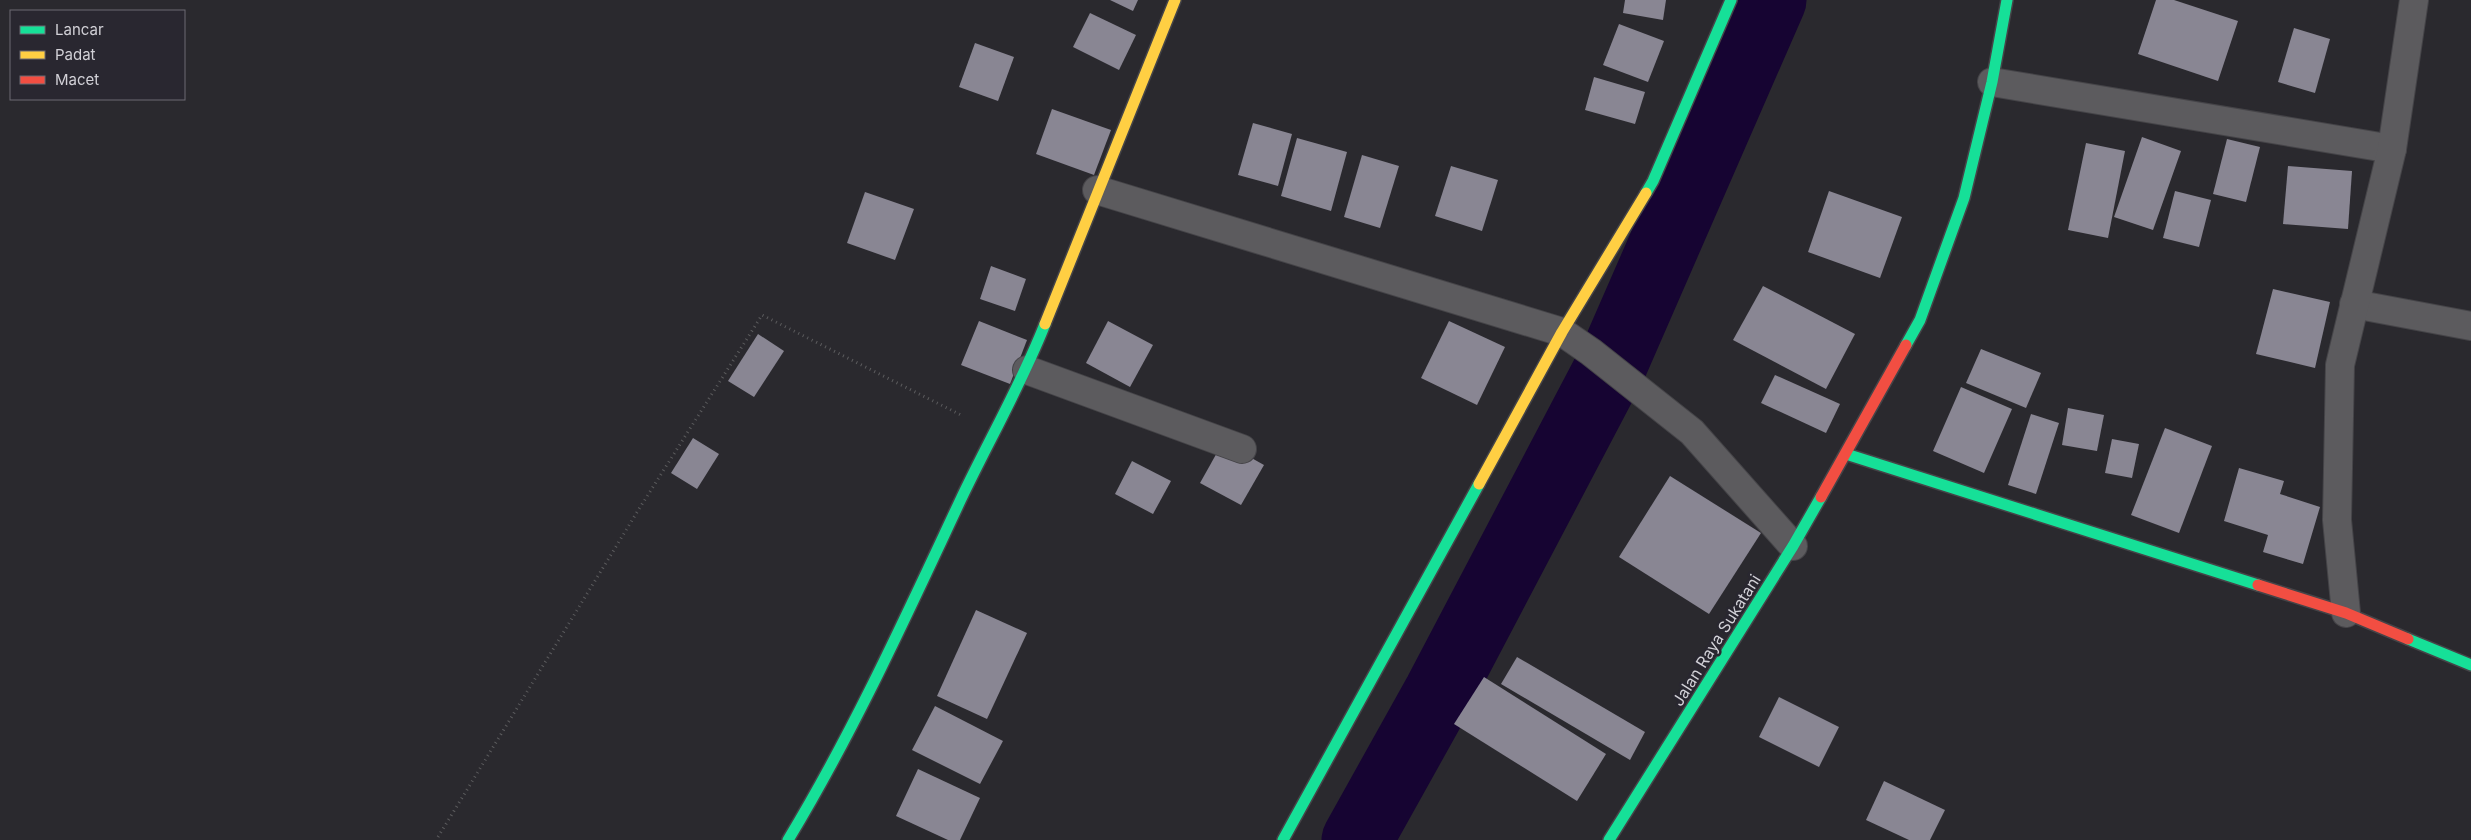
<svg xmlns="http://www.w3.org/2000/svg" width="2471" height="840" viewBox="0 0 2471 840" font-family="Inter,sans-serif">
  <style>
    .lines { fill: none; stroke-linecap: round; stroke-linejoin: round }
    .river { stroke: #160432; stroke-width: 71 }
    .building { fill: #898693 }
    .street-casing { stroke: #454448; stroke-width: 30 }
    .fast-casing { stroke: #454448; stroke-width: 14 }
    .slow-casing { stroke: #454448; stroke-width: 14 }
    .jam-casing { stroke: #454448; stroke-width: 14 }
    .path { stroke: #5c5c5e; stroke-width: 3; stroke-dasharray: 1 4; stroke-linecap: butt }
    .street { stroke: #5c5b5e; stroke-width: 28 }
    .fast { stroke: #16e098; stroke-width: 11 }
    .slow { stroke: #ffcf43; stroke-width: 11 }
    .jam { stroke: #f24e42; stroke-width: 11 }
    .labels { text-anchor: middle; stroke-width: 5; stroke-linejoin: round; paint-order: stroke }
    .street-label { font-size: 16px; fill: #d2d1d7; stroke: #292730 }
  </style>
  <rect width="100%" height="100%" fill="#2a292e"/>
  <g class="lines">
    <polyline class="river" points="1357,840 1439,693 1613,362 1771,0"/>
  </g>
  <g class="building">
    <polygon points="1110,0 1138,0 1133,11"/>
    <polygon points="1625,0 1666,0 1663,20 1623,13"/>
    <polygon points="2156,0 2174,0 2238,21 2218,81 2138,54"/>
    <polygon points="1090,13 1136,35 1119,70 1073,47"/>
    <polygon points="1619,24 1664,41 1648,82 1603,65"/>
    <polygon points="2294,28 2330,39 2315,93 2278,82"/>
    <polygon points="975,43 1014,57 998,101 959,87"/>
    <polygon points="1594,77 1645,92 1635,124 1585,110"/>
    <polygon points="1052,109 1111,130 1094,175 1036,154"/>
    <polygon points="1253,123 1292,134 1278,186 1238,175"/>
    <polygon points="2142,137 2181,151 2153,230 2114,217"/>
    <polygon points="1297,138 1347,152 1331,211 1281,196"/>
    <polygon points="2227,139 2260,147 2246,202 2213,194"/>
    <polygon points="2086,143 2125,151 2108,238 2068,230"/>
    <polygon points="1362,155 1399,166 1380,228 1344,217"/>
    <polygon points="1451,166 1498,180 1482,231 1435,216"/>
    <polygon points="2288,166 2352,171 2348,229 2283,224"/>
    <polygon points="1829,191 1902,217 1880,278 1808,252"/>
    <polygon points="2175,191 2211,200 2199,247 2163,238"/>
    <polygon points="865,192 914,209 895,260 847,243"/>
    <polygon points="991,266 1026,279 1015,311 980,299"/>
    <polygon points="1763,286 1855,334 1826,389 1733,340"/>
    <polygon points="2273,289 2330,302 2315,368 2256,354"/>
    <polygon points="979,321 1027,340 1010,384 961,365"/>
    <polygon points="1108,321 1153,345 1130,387 1086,363"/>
    <polygon points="1449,321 1505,347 1477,405 1421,378"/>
    <polygon points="758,334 784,351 754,397 728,381"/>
    <polygon points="1981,349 2041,373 2026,408 1966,383"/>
    <polygon points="1775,375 1840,404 1826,433 1761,403"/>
    <polygon points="1961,387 2012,409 1984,473 1933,451"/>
    <polygon points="2068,408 2104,415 2097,451 2062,445"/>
    <polygon points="2031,414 2059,423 2036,494 2008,485"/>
    <polygon points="2165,428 2212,446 2179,533 2131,515"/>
    <polygon points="693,438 719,454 697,489 671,473"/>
    <polygon points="2112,439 2139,444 2132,478 2105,473"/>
    <polygon points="1223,442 1264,465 1241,505 1200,483"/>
    <polygon points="1132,461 1171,481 1153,514 1115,494"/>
    <polygon points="2239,468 2284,481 2280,494 2320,507 2303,564 2263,552 2268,535 2224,521"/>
    <polygon points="1670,476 1761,533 1709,614 1619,557"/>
    <polygon points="976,610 1027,633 987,719 937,696"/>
    <polygon points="1517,657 1645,732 1630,760 1501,684"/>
    <polygon points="1484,677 1606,754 1577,801 1454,724"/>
    <polygon points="1779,697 1839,727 1819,767 1759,737"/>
    <polygon points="935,706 1003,741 980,784 912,750"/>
    <polygon points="918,769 980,798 960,840 948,840 896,816"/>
    <polygon points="1884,781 1945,810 1930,840 1909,840 1866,820"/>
  </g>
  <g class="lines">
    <defs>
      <g id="street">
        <polyline points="1992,82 2392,149"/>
        <polyline points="1097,190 1562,332 1591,352 1692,432 1793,546"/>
        <polyline points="2354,304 2471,326"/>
        <polyline points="1027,370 1242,449"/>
        <polyline points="2346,613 2337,520 2340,365 2392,149 2414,0"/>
      </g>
      <g id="fast">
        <polyline points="1646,193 1653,181 1731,0"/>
        <polyline points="1906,345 1920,320 1964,198 1992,82 2007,0"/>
        <polyline points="1846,454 2258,585"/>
        <polyline points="2408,639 2471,665"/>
        <path d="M788,840C854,731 907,614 961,499C989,440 1021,385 1045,324"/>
        <polyline points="1283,840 1479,484"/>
        <polyline points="1609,840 1793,546 1821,497"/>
      </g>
      <g id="slow">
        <polyline points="1045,324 1175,0"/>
        <polyline points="1479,484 1562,332 1646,193"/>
      </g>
      <g id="jam">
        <polyline points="1821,497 1906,345"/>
        <polyline points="2258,585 2346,613 2408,639"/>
      </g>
    </defs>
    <use href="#street" class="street-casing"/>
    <use href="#fast" class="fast-casing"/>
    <use href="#slow" class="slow-casing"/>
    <use href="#jam" class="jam-casing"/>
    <polyline class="path" points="438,837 639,509 762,315 961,415"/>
    <use href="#street" class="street"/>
    <use href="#fast" class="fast"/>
    <use href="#slow" class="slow"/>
    <use href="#jam" class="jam"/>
  </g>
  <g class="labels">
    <g class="street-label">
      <text transform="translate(1716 640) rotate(-58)" y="6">Jalan Raya Sukatani</text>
    </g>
  </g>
  <rect x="10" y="10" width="175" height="90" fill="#292730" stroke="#6d6b73"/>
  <rect x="20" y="26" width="25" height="8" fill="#16e098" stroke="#6d6b73"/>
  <text x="55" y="35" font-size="15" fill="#d2d1d7">Lancar</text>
  <rect x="20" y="51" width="25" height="8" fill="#ffcf43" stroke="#6d6b73"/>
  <text x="55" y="60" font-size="15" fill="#d2d1d7">Padat</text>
  <rect x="20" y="76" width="25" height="8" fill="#f24e42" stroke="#6d6b73"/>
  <text x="55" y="85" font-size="15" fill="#d2d1d7">Macet</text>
</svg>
